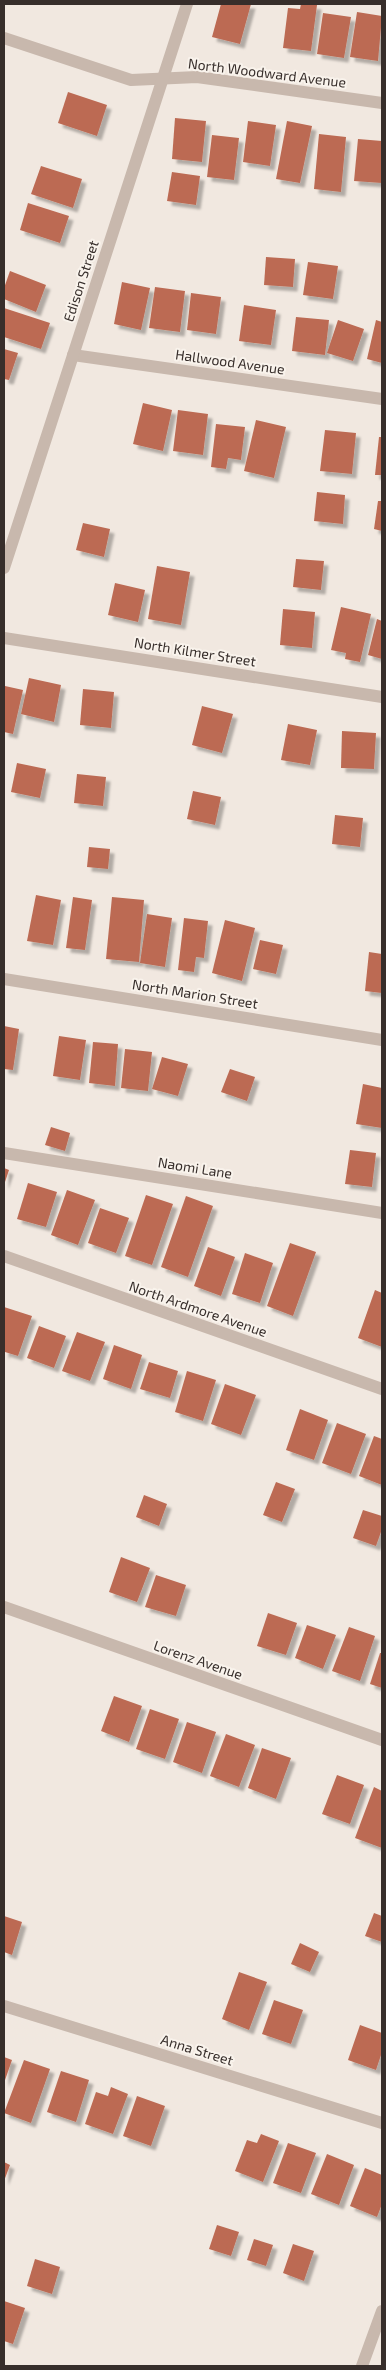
<svg xmlns="http://www.w3.org/2000/svg" width="386" height="2370" viewBox="0 0 386 2370" font-family="'Exo 2',sans-serif">
  <style>
    .building { fill: #bc6a53; filter: url(#shadow) }
    .lines { fill: none; stroke-linecap: round; stroke-linejoin: round }
    .street { stroke: #c8b8ad; stroke-width: 12 }
    .labels { text-anchor: middle; stroke-width: 4; stroke-linejoin: round; paint-order: stroke }
    .street-label { font-size: 14px; fill: #372e2b; stroke: #f9f3ec }
  </style>
  <defs>
    <filter id="shadow"><feDropShadow dx="4.5" dy="4.5" stdDeviation="1" flood-color="#0004"/></filter>
  </defs>
  <rect width="100%" height="100%" fill="#f1e8e0"/>
  <g class="building">
    <polygon points="221,4 251,4 240,44 212,37"/>
    <polygon points="301,4 317,5 311,51 283,48 288,8 300,9"/>
    <polygon points="357,12 382,16 378,61 350,57"/>
    <polygon points="323,13 351,17 344,58 317,54"/>
    <polygon points="68,92 107,105 97,136 58,123"/>
    <polygon points="175,118 206,121 202,162 172,159"/>
    <polygon points="248,121 276,125 270,166 243,162"/>
    <polygon points="287,121 312,126 300,183 276,179"/>
    <polygon points="319,134 346,137 341,192 314,189"/>
    <polygon points="212,135 239,138 234,180 207,177"/>
    <polygon points="358,139 382,141 382,183 354,181"/>
    <polygon points="41,166 82,179 73,208 31,194"/>
    <polygon points="172,172 200,176 196,205 167,201"/>
    <polygon points="28,203 69,216 60,243 20,230"/>
    <polygon points="266,257 295,259 293,287 264,285"/>
    <polygon points="308,262 338,266 333,299 303,295"/>
    <polygon points="10,271 46,285 36,312 4,299 4,288"/>
    <polygon points="122,282 150,288 141,330 114,324"/>
    <polygon points="155,287 185,291 180,332 149,328"/>
    <polygon points="191,293 221,297 216,334 187,330"/>
    <polygon points="244,305 276,310 271,345 239,341"/>
    <polygon points="4,308 50,323 41,349 4,337"/>
    <polygon points="296,317 329,320 325,355 292,351"/>
    <polygon points="338,320 364,329 353,361 327,353"/>
    <polygon points="376,320 382,322 382,363 367,359"/>
    <polygon points="4,349 18,353 9,380 4,379"/>
    <polygon points="143,403 172,410 163,451 133,444"/>
    <polygon points="178,410 208,414 203,455 173,451"/>
    <polygon points="256,420 286,427 274,478 244,471"/>
    <polygon points="216,424 245,427 241,460 228,458 226,469 211,467"/>
    <polygon points="325,430 356,433 352,474 320,471"/>
    <polygon points="379,437 382,437 382,475 375,475"/>
    <polygon points="317,492 345,495 343,524 314,521"/>
    <polygon points="378,501 382,501 382,531 374,529"/>
    <polygon points="83,523 110,529 104,557 76,550"/>
    <polygon points="296,559 324,561 321,590 293,587"/>
    <polygon points="157,566 190,572 181,625 148,619"/>
    <polygon points="115,583 145,590 138,622 108,615"/>
    <polygon points="341,607 371,614 360,662 345,659 346,653 331,650"/>
    <polygon points="283,609 315,612 312,648 280,645"/>
    <polygon points="377,619 382,621 382,659 368,655"/>
    <polygon points="29,678 61,685 54,722 21,714"/>
    <polygon points="5,686 23,690 13,734 4,732"/>
    <polygon points="83,689 114,692 111,728 80,725"/>
    <polygon points="202,706 233,714 222,753 192,745"/>
    <polygon points="288,724 317,730 310,765 281,760"/>
    <polygon points="342,731 376,733 374,769 341,768"/>
    <polygon points="17,763 46,769 40,798 11,792"/>
    <polygon points="77,774 106,777 103,806 74,803"/>
    <polygon points="193,791 221,797 215,825 187,819"/>
    <polygon points="335,815 363,818 360,847 332,844"/>
    <polygon points="89,847 110,849 108,869 87,867"/>
    <polygon points="36,895 61,900 53,945 27,941"/>
    <polygon points="73,897 92,900 85,950 66,948"/>
    <polygon points="112,897 144,900 139,962 106,959"/>
    <polygon points="147,914 172,918 165,967 140,963"/>
    <polygon points="184,918 208,921 204,958 196,957 194,972 178,970"/>
    <polygon points="225,920 255,928 242,981 212,973"/>
    <polygon points="260,940 283,945 276,974 253,969"/>
    <polygon points="369,952 382,954 382,993 365,991"/>
    <polygon points="4,1026 19,1029 13,1070 4,1069"/>
    <polygon points="59,1036 86,1040 80,1080 53,1076"/>
    <polygon points="93,1042 118,1044 115,1086 89,1083"/>
    <polygon points="125,1049 152,1052 148,1091 121,1088"/>
    <polygon points="162,1057 188,1064 178,1096 152,1089"/>
    <polygon points="230,1069 255,1077 247,1101 221,1092"/>
    <polygon points="363,1084 382,1088 382,1128 356,1124"/>
    <polygon points="51,1127 70,1133 65,1151 45,1145"/>
    <polygon points="350,1150 376,1153 372,1187 345,1184"/>
    <polygon points="4,1168 9,1170 4,1185"/>
    <polygon points="28,1183 57,1192 46,1227 17,1219"/>
    <polygon points="67,1190 95,1200 78,1245 51,1235"/>
    <polygon points="146,1195 173,1204 152,1265 125,1256"/>
    <polygon points="186,1196 213,1206 188,1277 161,1267"/>
    <polygon points="100,1208 129,1218 116,1253 88,1243"/>
    <polygon points="290,1243 316,1252 293,1316 267,1306"/>
    <polygon points="208,1247 235,1257 221,1296 194,1286"/>
    <polygon points="245,1253 273,1263 260,1303 232,1294"/>
    <polygon points="375,1290 382,1293 382,1347 358,1338"/>
    <polygon points="4,1307 32,1316 18,1356 5,1352 4,1356"/>
    <polygon points="39,1326 66,1336 54,1368 27,1358"/>
    <polygon points="77,1332 105,1342 90,1381 62,1371"/>
    <polygon points="114,1345 142,1355 131,1389 103,1379"/>
    <polygon points="149,1362 178,1371 170,1398 140,1389"/>
    <polygon points="187,1371 216,1380 203,1421 175,1412"/>
    <polygon points="225,1384 256,1395 241,1435 211,1424"/>
    <polygon points="300,1409 328,1420 314,1460 286,1450"/>
    <polygon points="337,1423 366,1434 351,1474 322,1463"/>
    <polygon points="374,1436 382,1439 382,1485 359,1476"/>
    <polygon points="276,1482 295,1489 282,1522 263,1515"/>
    <polygon points="144,1495 167,1504 159,1526 136,1517"/>
    <polygon points="363,1510 382,1516 382,1529 376,1546 353,1538"/>
    <polygon points="121,1557 150,1568 137,1602 109,1592"/>
    <polygon points="156,1575 186,1585 176,1616 145,1607"/>
    <polygon points="268,1613 297,1623 286,1655 257,1646"/>
    <polygon points="307,1625 336,1635 323,1669 295,1658"/>
    <polygon points="349,1627 375,1636 360,1681 332,1671"/>
    <polygon points="380,1653 382,1653 382,1688 370,1684"/>
    <polygon points="114,1696 142,1706 129,1742 101,1731"/>
    <polygon points="150,1709 179,1719 165,1759 136,1749"/>
    <polygon points="187,1722 216,1732 202,1773 173,1762"/>
    <polygon points="226,1734 255,1745 239,1787 210,1776"/>
    <polygon points="262,1748 291,1758 276,1799 248,1788"/>
    <polygon points="337,1775 364,1785 350,1824 322,1814"/>
    <polygon points="374,1787 382,1791 382,1848 355,1838"/>
    <polygon points="374,1913 382,1916 382,1942 365,1936"/>
    <polygon points="4,1916 22,1922 12,1955 4,1952"/>
    <polygon points="300,1943 319,1952 310,1972 291,1964"/>
    <polygon points="239,1972 267,1982 249,2030 222,2019"/>
    <polygon points="274,2000 303,2010 291,2044 262,2034"/>
    <polygon points="360,2025 382,2033 382,2052 376,2070 348,2060"/>
    <polygon points="4,2057 12,2060 4,2083"/>
    <polygon points="24,2060 50,2069 31,2123 4,2113"/>
    <polygon points="61,2071 89,2080 76,2122 47,2112"/>
    <polygon points="111,2087 128,2094 113,2134 85,2124 96,2092 108,2096"/>
    <polygon points="137,2096 165,2106 151,2146 123,2136"/>
    <polygon points="261,2134 279,2141 263,2182 235,2171 247,2140 257,2143"/>
    <polygon points="288,2143 316,2153 301,2193 273,2183"/>
    <polygon points="327,2154 354,2165 339,2205 311,2194"/>
    <polygon points="4,2162 10,2165 4,2181"/>
    <polygon points="365,2168 382,2175 382,2204 377,2217 350,2206"/>
    <polygon points="217,2225 239,2232 231,2256 209,2249"/>
    <polygon points="254,2239 273,2245 266,2266 247,2260"/>
    <polygon points="293,2244 314,2251 304,2281 283,2273"/>
    <polygon points="35,2259 60,2267 52,2294 27,2286"/>
    <polygon points="4,2301 25,2308 13,2344 4,2341"/>
  </g>
  <g class="lines">
    <g class="street">
      <polyline points="4,38 131,80 197,77 382,103"/>
      <polyline points="73,355 382,399"/>
      <polyline points="4,568 187,4"/>
      <polyline points="4,638 382,697"/>
      <polyline points="4,979 382,1040"/>
      <polyline points="4,1153 382,1213"/>
      <polyline points="4,1256 382,1389"/>
      <polyline points="4,1607 382,1740"/>
      <polyline points="4,2006 382,2123"/>
      <polyline points="362,2366 382,2311"/>
    </g>
  </g>
  <g class="labels">
    <g class="street-label">
      <text transform="translate(267 73) rotate(7)" y="5">North Woodward Avenue</text>
      <text transform="translate(81 281) rotate(-72)" y="5">Edison Street</text>
      <text transform="translate(230 362) rotate(8)" y="5">Hallwood Avenue</text>
      <text transform="translate(195 652) rotate(9)" y="5">North Kilmer Street</text>
      <text transform="translate(195 994) rotate(9)" y="5">North Marion Street</text>
      <text transform="translate(195 1168) rotate(9)" y="5">Naomi Lane</text>
      <text transform="translate(198 1309) rotate(19)" y="5">North Ardmore Avenue</text>
      <text transform="translate(198 1660) rotate(19)" y="5">Lorenz Avenue</text>
      <text transform="translate(197 2050) rotate(17)" y="5">Anna Street</text>
    </g>
  </g>
  <rect width="386" height="2370" fill="none" stroke="#372e2b" stroke-width="10"/>
</svg>
